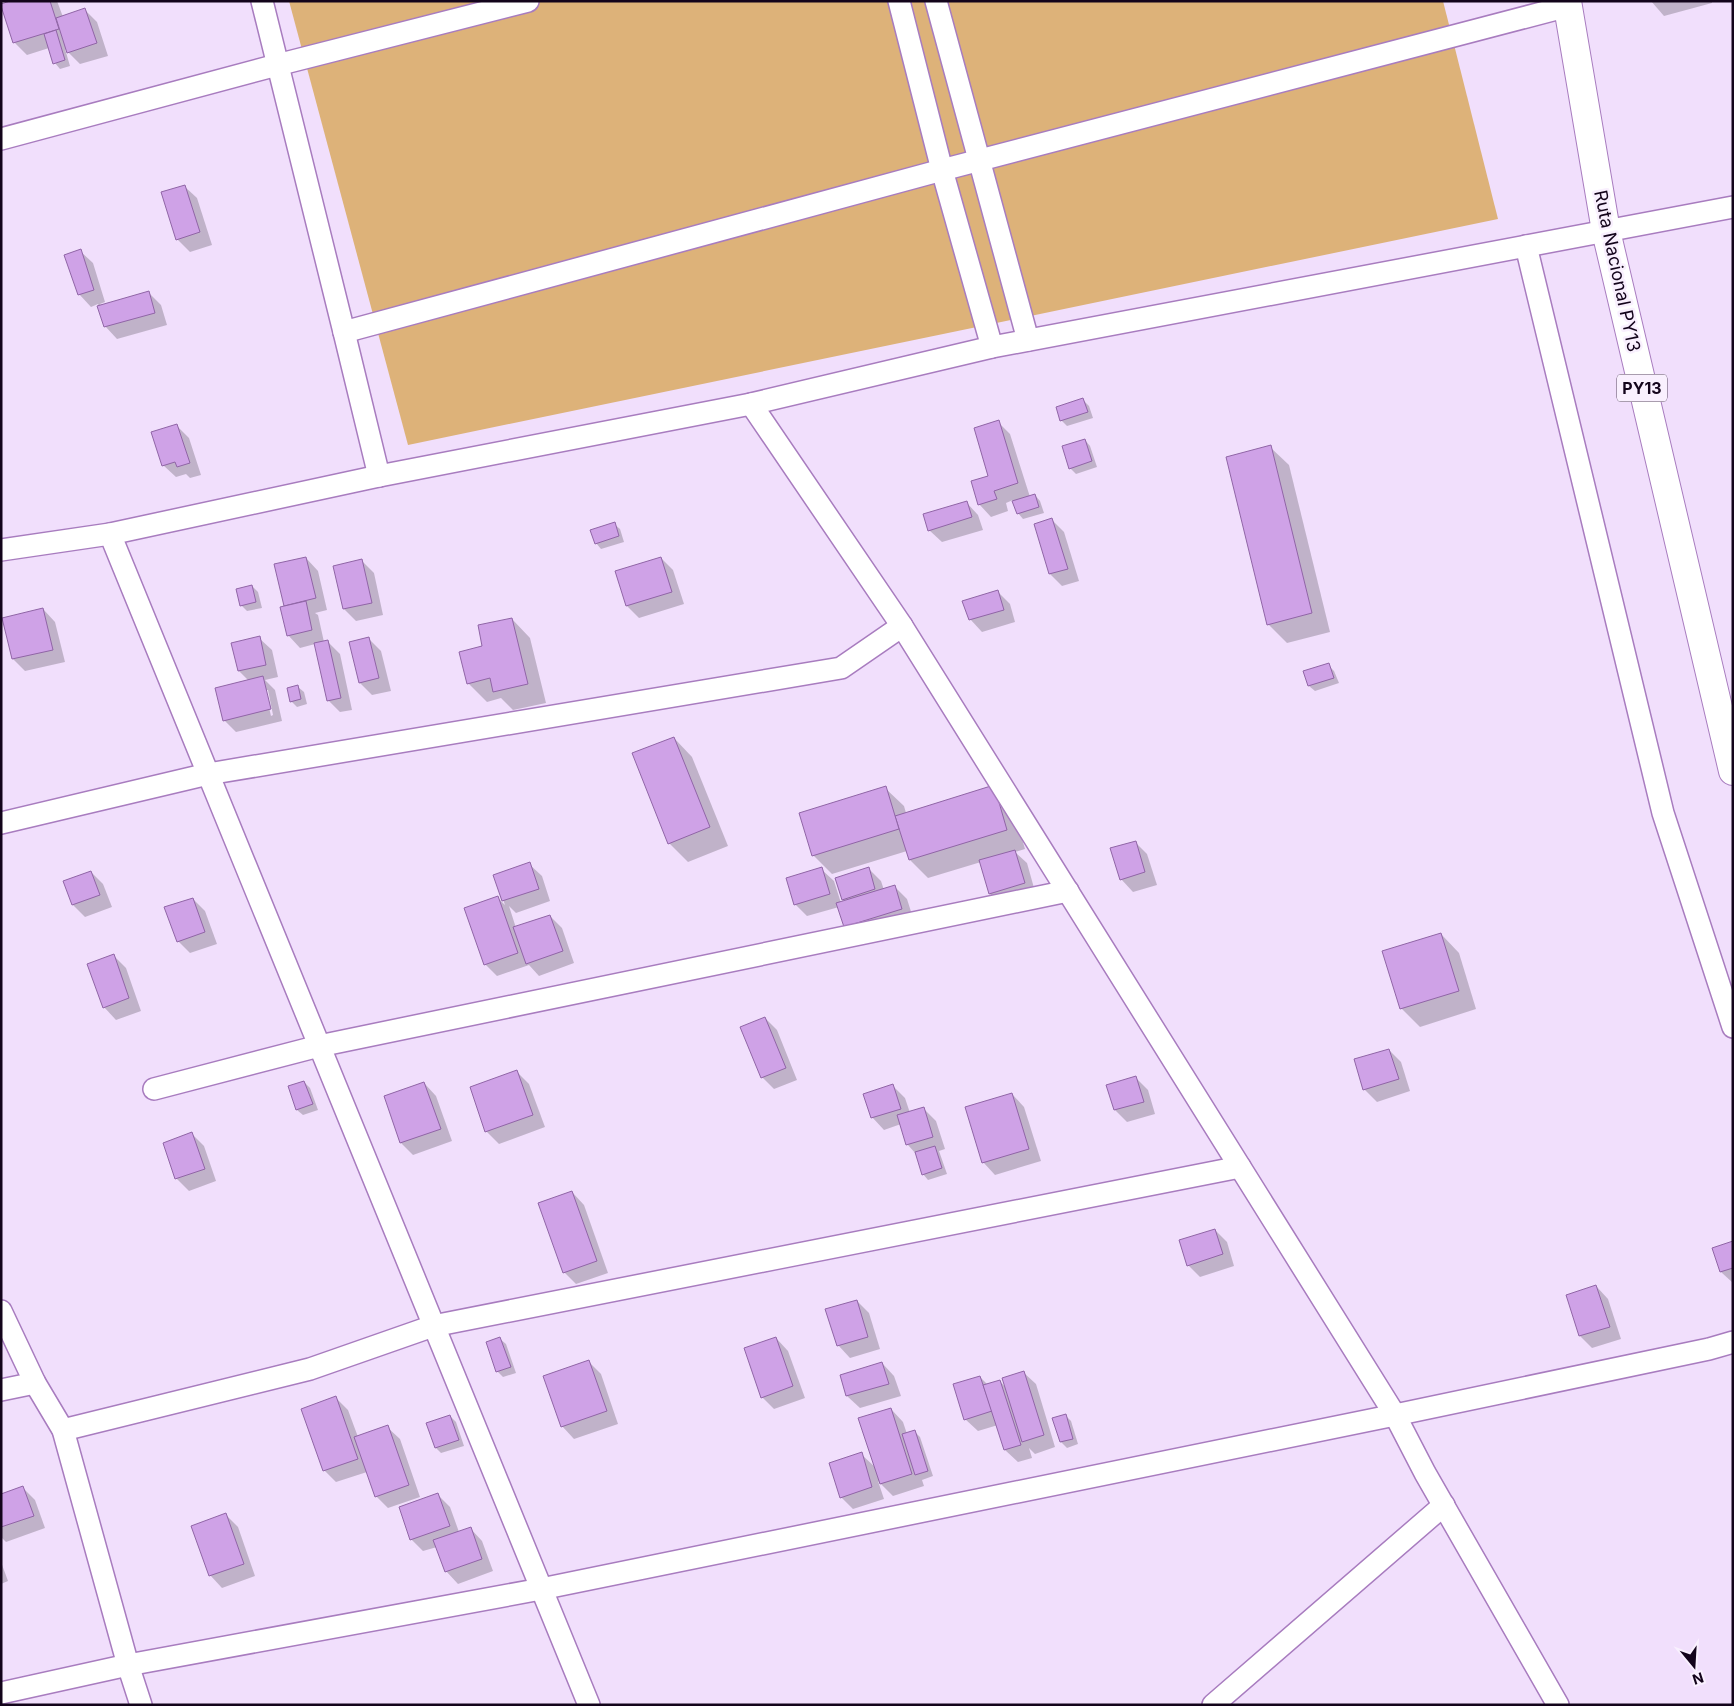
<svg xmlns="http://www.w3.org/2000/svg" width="1734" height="1706" viewBox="0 0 1734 1706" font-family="Inter,sans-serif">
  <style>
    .green { fill: #ddb279 }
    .shadow { fill: #0003; fill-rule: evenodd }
    .building { fill: #cfa2e7; stroke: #9065a6 }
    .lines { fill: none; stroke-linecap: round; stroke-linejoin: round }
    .street-casing { stroke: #a87cbf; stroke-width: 24 }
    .highway-casing { stroke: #a87cbf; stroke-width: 30 }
    .street { stroke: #fff; stroke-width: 21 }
    .highway { stroke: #fff; stroke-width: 28 }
    .labels { text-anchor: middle; stroke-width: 5; stroke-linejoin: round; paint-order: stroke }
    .shield { fill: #f9f0fe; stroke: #584b5f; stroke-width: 1 }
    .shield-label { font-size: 16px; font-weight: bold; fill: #13041b }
    .street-label { font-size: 18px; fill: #13041b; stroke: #f9f0fe }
  </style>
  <rect width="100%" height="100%" fill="#f1dffc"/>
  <polygon class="green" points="289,1 1443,1 1498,219 408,445"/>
  <g class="shadow">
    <polygon points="14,1 57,1 63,17 85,10 97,22 108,56 80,64 65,49 70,66 60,69 55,63 49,48 27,55 15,43 2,5"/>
    <polygon points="1651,1 1712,1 1712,3 1664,16"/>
    <polygon points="184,186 197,198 212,245 190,252 177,239"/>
    <polygon points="80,251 93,263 105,302 100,304 101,306 149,293 161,305 167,325 117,339 105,326 98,304 91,307 79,294"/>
    <polygon points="1083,400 1089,406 1093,418 1067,426 1061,420"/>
    <polygon points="998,422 1010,434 1030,497 1035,495 1040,501 1044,513 1023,519 1018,513 1013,500 1006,503 1008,511 991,517 979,504 990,476"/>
    <polygon points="177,426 189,438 201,475 190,478 186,474 176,477 163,465"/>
    <polygon points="1085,440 1090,446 1097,467 1076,474 1070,468"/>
    <polygon points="1270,447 1289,465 1330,632 1287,643 1268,624"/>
    <polygon points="966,502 978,515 983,530 942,542 929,530"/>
    <polygon points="1052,520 1064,532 1079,581 1062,586 1050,574 1035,525"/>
    <polygon points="614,524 620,529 624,542 601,549 596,543"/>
    <polygon points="306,558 318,571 327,610 315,613 318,615 324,642 327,641 340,654 352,710 340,712 328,700 315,644 300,648 288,635 285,607 276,565"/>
    <polygon points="661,558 673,570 684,604 639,618 627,606"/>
    <polygon points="361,560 374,573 383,615 356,621 344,609"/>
    <polygon points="252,586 258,592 262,608 247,611 242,606 238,590"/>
    <polygon points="997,591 1010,604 1015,622 982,632 970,619"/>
    <polygon points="43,609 55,622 65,662 25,671 13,659"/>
    <polygon points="512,619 530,638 546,703 513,710 501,698 487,702 468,683 484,647"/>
    <path d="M259,638L272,650L278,677L265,680L275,690L282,721L236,732L224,720L249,681L239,671ZM265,690H268L273,715L271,716Z"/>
    <polygon points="369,639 381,651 391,691 372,695 360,683"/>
    <polygon points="1328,665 1334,671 1339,683 1315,691 1309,686"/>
    <polygon points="298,687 304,692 307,704 297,707 291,701"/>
    <polygon points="674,738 692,757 728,846 688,862 669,843"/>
    <polygon points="993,787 1012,805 1025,849 1015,852 1027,863 1036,895 1003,906 990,894 981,862 928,878 910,860 907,851 832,874 814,856 801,814 885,788 904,806 906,813"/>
    <polygon points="1135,842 1147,854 1157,885 1133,892 1121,879"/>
    <polygon points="529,864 542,876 550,901 516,913 509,906 516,928 550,916 562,928 574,963 539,976 529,965 497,976 485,964 498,898 505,905 495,876"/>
    <polygon points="821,869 834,881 841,903 846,902 843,899 869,869 881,881 884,890 895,887 907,899 914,921 845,926 839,907 807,916 795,904"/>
    <polygon points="91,872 103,884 112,907 85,917 73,905"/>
    <polygon points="193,899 205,911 217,944 190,953 178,941"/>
    <polygon points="1441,934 1459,953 1476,1009 1420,1027 1401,1008"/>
    <polygon points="114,956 126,968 141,1011 116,1020 104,1007"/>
    <polygon points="765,1018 777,1030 797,1080 774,1089 762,1077"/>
    <polygon points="1389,1050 1401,1062 1410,1091 1377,1102 1364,1089"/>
    <polygon points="517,1072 529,1084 545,1127 499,1144 486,1131"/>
    <polygon points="1135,1077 1148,1090 1155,1114 1127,1122 1115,1110"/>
    <polygon points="304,1082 310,1088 318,1110 303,1115 297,1110"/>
    <polygon points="424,1083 436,1096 452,1141 413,1155 401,1143"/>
    <polygon points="893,1086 905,1098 910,1113 924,1109 936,1121 945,1149 939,1151 947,1174 928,1180 923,1174 916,1154 908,1145 901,1124 884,1130 872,1117"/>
    <polygon points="1012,1094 1024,1107 1041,1161 995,1175 983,1162"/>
    <polygon points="192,1134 204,1146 216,1181 189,1191 176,1178"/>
    <polygon points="572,1192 584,1205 608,1273 576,1284 564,1272"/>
    <polygon points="1215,1230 1227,1242 1234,1266 1200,1277 1188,1265"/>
    <polygon points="1733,1242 1733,1283 1721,1272"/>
    <polygon points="1596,1286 1608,1299 1621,1339 1592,1348 1580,1336"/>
    <polygon points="857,1301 869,1313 880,1349 850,1358 838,1345"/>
    <polygon points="776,1338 788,1351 805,1398 774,1409 762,1397"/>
    <polygon points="500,1339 506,1344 516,1373 503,1377 497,1371"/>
    <polygon points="589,1362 601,1374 618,1424 574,1439 562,1426"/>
    <polygon points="882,1363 894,1376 901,1396 860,1408 847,1396 842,1376"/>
    <polygon points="1023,1372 1036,1384 1055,1447 1035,1454 1029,1448 1032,1458 1018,1462 1005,1450 998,1425 978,1431 965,1419 980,1377 988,1385 1000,1381 1006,1388"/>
    <polygon points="336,1398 348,1410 358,1437 387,1427 400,1439 420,1497 388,1508 376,1496 367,1472 336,1482 324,1470"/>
    <polygon points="891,1409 903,1422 907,1434 915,1432 920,1437 933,1476 922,1480 924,1486 893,1496 878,1481 884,1499 853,1509 841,1497 861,1454 876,1468"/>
    <polygon points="1065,1415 1071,1421 1078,1444 1067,1448 1061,1442"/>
    <polygon points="450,1416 456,1422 464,1446 441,1453 436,1448"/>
    <polygon points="23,1488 35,1500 45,1528 6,1542 1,1537 1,1495"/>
    <polygon points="438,1495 450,1507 459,1532 470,1528 482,1541 493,1571 458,1584 446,1571 437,1547 423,1551 411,1539"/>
    <polygon points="226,1515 238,1527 255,1576 222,1588 210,1575"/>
    <polygon points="1,1562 8,1581 1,1584"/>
  </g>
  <g class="building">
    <polygon points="10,1 50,1 59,29 13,43 1,6 1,4"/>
    <polygon points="85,8 97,43 67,53 56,18"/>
    <polygon points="56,30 65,60 53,64 44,34"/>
    <polygon points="185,185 200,232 176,240 161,192"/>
    <polygon points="81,249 94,290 78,295 64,255"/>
    <polygon points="149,291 155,313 104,327 97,306"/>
    <polygon points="1083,398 1088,412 1060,421 1056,407"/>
    <polygon points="999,420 1018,483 994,491 997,499 978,505 971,481 988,476 974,428"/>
    <polygon points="177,424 190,463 177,467 175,462 162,466 151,432"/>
    <polygon points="1085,439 1092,461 1069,469 1062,446"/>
    <polygon points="1271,445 1312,613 1267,625 1226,457"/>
    <polygon points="1035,494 1039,507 1017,514 1012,501"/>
    <polygon points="967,501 972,517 928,531 923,514"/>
    <polygon points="1052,518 1068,569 1049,574 1034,524"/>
    <polygon points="615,522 619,536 595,544 590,530"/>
    <polygon points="306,557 316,598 284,606 274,564"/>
    <polygon points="661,557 672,592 626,606 615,571"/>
    <polygon points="362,559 372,603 343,609 333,566"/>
    <polygon points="252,585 256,602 240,606 236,589"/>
    <polygon points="998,590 1004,610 969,620 962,601"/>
    <polygon points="306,601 312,630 287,636 280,607"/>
    <polygon points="43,608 53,650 12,659 2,618"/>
    <polygon points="512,618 528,684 493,692 490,678 467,684 459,652 482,646 478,625"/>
    <polygon points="260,636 266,665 238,671 231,643"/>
    <polygon points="369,637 379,678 359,683 349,642"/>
    <polygon points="328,640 341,698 327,701 314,643"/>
    <polygon points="1329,663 1334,678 1308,686 1303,671"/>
    <polygon points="263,676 271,709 223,721 215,688"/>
    <polygon points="298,685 301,699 290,702 287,688"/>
    <polygon points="674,737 710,827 668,844 632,753"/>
    <polygon points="994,785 1007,830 909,860 895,816"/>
    <polygon points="886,786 899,829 812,856 799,813"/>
    <polygon points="1136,841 1145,872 1120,880 1110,848"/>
    <polygon points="1015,850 1025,883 989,894 979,860"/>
    <polygon points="530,862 539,889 502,901 493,875"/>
    <polygon points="822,867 830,894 794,905 786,878"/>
    <polygon points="869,867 875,889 842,900 835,878"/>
    <polygon points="91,871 100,895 72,905 63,881"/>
    <polygon points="895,885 902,909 844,927 836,903"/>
    <polygon points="498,896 518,953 484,965 464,908"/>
    <polygon points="193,898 205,932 177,942 164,907"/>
    <polygon points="550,915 563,951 526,964 513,927"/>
    <polygon points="1441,933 1459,991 1400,1009 1382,951"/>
    <polygon points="114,954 129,998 103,1008 87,964"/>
    <polygon points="765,1017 786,1068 761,1078 740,1027"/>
    <polygon points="1389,1049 1399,1079 1363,1090 1354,1059"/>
    <polygon points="517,1070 533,1115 485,1132 470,1087"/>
    <polygon points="1136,1076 1144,1102 1114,1110 1106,1085"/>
    <polygon points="304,1081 313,1104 296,1110 288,1086"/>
    <polygon points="424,1082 441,1129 400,1143 384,1096"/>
    <polygon points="893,1084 901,1109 871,1118 863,1094"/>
    <polygon points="1012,1093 1029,1149 982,1163 965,1107"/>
    <polygon points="924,1107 933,1137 906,1145 897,1115"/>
    <polygon points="192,1132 205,1169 175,1179 163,1143"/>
    <polygon points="935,1146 942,1168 922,1175 915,1152"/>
    <polygon points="572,1191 597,1261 563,1273 538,1203"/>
    <polygon points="1215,1229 1223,1254 1187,1266 1179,1240"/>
    <polygon points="1733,1241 1733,1268 1720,1272 1712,1248"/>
    <polygon points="1596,1285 1610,1327 1579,1336 1566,1295"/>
    <polygon points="857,1300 868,1337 837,1346 825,1309"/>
    <polygon points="500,1337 511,1367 496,1372 486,1342"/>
    <polygon points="776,1337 793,1386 761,1398 744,1348"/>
    <polygon points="589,1360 607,1411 561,1427 543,1376"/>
    <polygon points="882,1362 889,1384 846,1396 840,1375"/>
    <polygon points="1024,1371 1044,1435 1022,1442 1002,1378"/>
    <polygon points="980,1376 992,1411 964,1420 953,1384"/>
    <polygon points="1000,1380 1021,1445 1004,1450 983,1385"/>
    <polygon points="336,1396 358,1459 323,1471 301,1409"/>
    <polygon points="891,1408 912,1474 880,1484 858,1418"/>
    <polygon points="1066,1414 1073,1439 1060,1442 1052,1418"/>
    <polygon points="450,1415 459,1440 435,1448 426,1423"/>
    <polygon points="388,1425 409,1485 375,1497 354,1437"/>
    <polygon points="915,1430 928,1471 915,1475 902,1434"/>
    <polygon points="862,1452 872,1487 840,1498 829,1463"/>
    <polygon points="23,1486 34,1516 1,1527 1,1494"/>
    <polygon points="438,1493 450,1526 410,1540 399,1507"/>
    <polygon points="226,1513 244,1564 209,1576 191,1526"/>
    <polygon points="471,1527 482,1559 445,1572 433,1540"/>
  </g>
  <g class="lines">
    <defs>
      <g id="street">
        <polyline points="262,1 344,332 379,476"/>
        <polyline points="899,1 942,170 992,347"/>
        <polyline points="936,1 1028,340"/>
        <polyline points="1,139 277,65 528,1"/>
        <polyline points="1526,246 1663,813 1733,1027"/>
        <polyline points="344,332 942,170 1568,6"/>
        <polyline points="751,404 902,626 1395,1415 1425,1473 1558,1705"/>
        <polyline points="110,534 589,1705"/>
        <polyline points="1,550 110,534 379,476 751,404 992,347 1733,207"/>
        <polyline points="1,823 208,774 841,668 902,626"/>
        <polyline points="154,1089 319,1046 1068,891"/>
        <polyline points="1,1311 35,1383 63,1430 128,1665 141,1705"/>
        <polyline points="1,1390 35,1383"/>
        <polyline points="63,1430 310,1369 433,1326 1240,1167"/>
        <polyline points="1,1693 128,1665 541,1589 1395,1415 1709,1349 1733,1342"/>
        <polyline points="1213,1705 1444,1505"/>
      </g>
      <polyline id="highway" points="1567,1 1606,231 1733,771"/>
    </defs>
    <use href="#street" class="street-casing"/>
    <use href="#highway" class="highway-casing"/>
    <use href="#street" class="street"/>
    <use href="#highway" class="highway"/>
  </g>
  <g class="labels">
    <rect class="shield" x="1617" y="374.5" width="50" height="27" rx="4"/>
    <g class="shield-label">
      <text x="1642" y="394">PY13</text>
    </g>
    <g class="street-label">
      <text transform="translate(1617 271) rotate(78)" y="6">Ruta Nacional PY13</text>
    </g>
  </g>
  <rect width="1734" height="1706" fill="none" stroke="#13041b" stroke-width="5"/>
  <g transform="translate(1694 1666) rotate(162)" stroke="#f9f0fe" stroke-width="4" paint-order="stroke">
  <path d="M0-4L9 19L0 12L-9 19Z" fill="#13041b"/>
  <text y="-8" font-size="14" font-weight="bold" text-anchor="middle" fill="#13041b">N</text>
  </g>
</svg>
